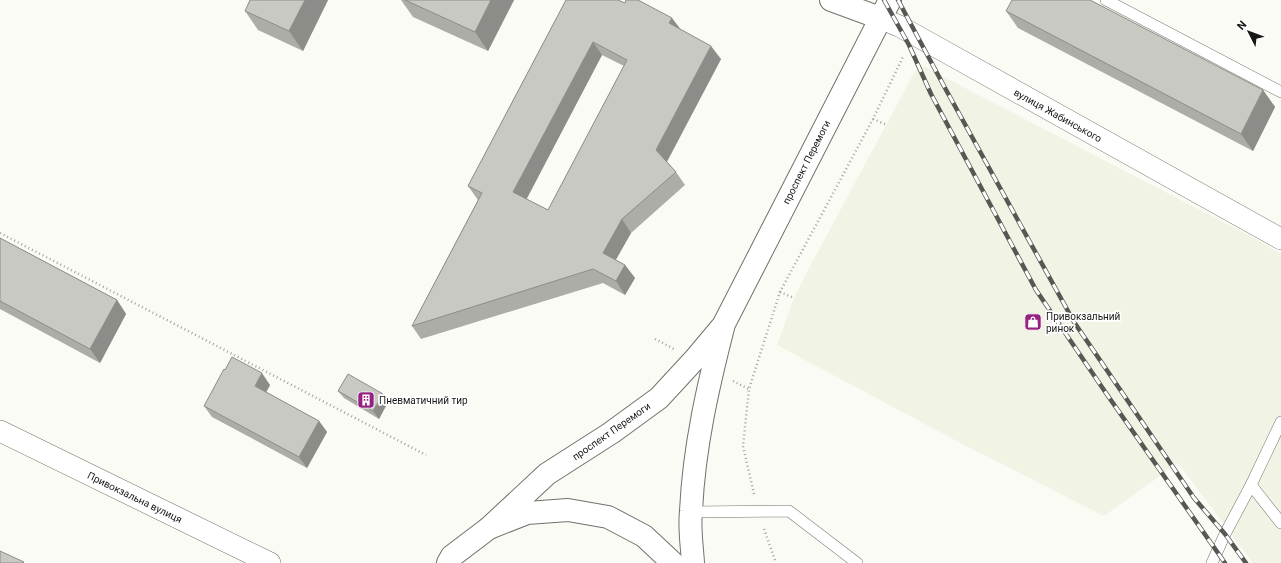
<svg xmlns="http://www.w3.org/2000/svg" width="1281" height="563" viewBox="0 0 1281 563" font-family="Roboto,sans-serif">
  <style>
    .built { fill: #f1f3e4 }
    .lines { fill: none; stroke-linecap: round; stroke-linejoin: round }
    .service-casing { stroke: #71726b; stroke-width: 12 }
    .minor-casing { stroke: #71726b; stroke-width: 22 }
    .tertiary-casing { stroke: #71726b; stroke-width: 24 }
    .secondary-casing { stroke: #71726b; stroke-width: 24 }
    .path { stroke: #a3a39e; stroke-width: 2.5; stroke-dasharray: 1 3; stroke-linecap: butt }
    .service { stroke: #fff; stroke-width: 11 }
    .minor { stroke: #fff; stroke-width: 21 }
    .tertiary { stroke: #fff; stroke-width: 22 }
    .secondary { stroke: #fff; stroke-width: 22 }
    .rail-casing { stroke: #575754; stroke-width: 4.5 }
    .rail { stroke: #fff; stroke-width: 3; stroke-dasharray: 9; stroke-linecap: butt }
    .wall { fill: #acada7; fill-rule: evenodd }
    .shaded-wall { fill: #8c8d88 }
    .building { fill: #c8c9c2; stroke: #8c8d88; fill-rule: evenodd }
    .labels { text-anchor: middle; stroke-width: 3.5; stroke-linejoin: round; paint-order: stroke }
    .street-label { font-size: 10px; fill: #181816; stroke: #fff }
    .poi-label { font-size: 10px; fill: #181816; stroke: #fff; text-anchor: start }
  </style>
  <rect width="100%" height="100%" fill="#fafbf4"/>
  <polygon class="built" points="919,64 1252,237 1281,254 1281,563 1253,563 1178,463 1104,516 968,447 777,345 794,298 807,272"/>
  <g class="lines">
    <defs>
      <g id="service">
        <polyline points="1106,0 1281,92"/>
        <polyline points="1251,485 1281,523"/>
        <polyline points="690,512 789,511 857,563"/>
        <polyline points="1212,563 1225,534 1251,485 1281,422"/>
      </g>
      <g id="minor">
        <polyline points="880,18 899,26 1281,239"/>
        <polyline points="0,431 270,563"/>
      </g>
      <polyline id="tertiary" points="831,0 880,18"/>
      <g id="secondary">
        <polyline points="489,528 547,474 611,433 659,398 695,359 721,328"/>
        <polyline points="448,563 452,556 489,528 527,513 568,510 608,517 644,536 673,563"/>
        <path d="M693,563C692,546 689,528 691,511C694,447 708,386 724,324L890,0"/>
      </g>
    </defs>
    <use href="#service" class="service-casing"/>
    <use href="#minor" class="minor-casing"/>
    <use href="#tertiary" class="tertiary-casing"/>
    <use href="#secondary" class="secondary-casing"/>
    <g class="path">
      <polyline points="873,119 887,125"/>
      <polyline points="0,233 426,455"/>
      <polyline points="780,292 794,298"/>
      <polyline points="655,339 674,349"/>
      <polyline points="733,381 749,389"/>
      <polyline points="754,494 743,446 749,389 780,292 873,119 903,57"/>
      <polyline points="764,529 776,563"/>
    </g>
    <use href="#service" class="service"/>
    <use href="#minor" class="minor"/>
    <use href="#tertiary" class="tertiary"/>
    <use href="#secondary" class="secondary"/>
    <defs>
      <g id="rail">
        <polyline points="884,0 909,45 931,94 1036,290 1108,396 1225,563"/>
        <polyline points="898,0 945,88 1074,322 1194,498 1225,534 1246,563"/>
      </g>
    </defs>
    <use href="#rail" class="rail-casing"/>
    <use href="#rail" class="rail"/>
  </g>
  <g class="wall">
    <polygon points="328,0 303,51 258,30 245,11"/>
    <polygon points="401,0 514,0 488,51 413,17"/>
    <path d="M566,0L680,29L721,59L667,162L676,172L685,185L631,233L616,260L625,265L635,278L625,295L603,283L421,339L412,326L478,200L468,186ZM602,55L624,66L548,210L526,199Z"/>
    <polygon points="1006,11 1263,90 1275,107 1253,151 1018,28"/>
    <polygon points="0,238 117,300 126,314 100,363 0,309"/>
    <polygon points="225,370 270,385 266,392 319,421 327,432 307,468 212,417 204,406"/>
    <polygon points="338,391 383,394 388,402 379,419 344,398"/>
  </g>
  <g class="shaded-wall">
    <polygon points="305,0 328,0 303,51 289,31"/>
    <polygon points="491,0 514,0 488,51 475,32"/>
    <polygon points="672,18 682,31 669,23"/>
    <polygon points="593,42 602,55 523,206 513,192"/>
    <polygon points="711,46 721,59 666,163 656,150"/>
    <polygon points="1263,90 1275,107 1253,151 1241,134"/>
    <polygon points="622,219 631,233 612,266 603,253"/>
    <polygon points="625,265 635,278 625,295 616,281"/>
    <polygon points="117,300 126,314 100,363 90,349"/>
    <polygon points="262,373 270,385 263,398 255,386"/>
    <polygon points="383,394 388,402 379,419 373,411"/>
    <polygon points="319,421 327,432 307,468 299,457"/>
  </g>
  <g class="building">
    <polygon points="250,0 305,0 289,31 245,11"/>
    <polygon points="405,0 491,0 475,32"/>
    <path d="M566,0H618L625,3L626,0H638L672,18L669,23L711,46L656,150L676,172L622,219L603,253L625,265L616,281L593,269L412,326L482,193L468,186ZM593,42L627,60L548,210L513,192Z"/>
    <polygon points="1012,0 1090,0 1263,90 1241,134 1006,11"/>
    <polygon points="0,238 117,300 90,349 0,301"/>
    <polygon points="232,357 262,373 255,386 319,421 299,457 204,406 224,369 225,370"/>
    <polygon points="348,374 383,394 373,411 338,391"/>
    <polygon points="0,551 24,562 23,563 0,563"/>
  </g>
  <defs>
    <symbol id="shop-square" viewBox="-11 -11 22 22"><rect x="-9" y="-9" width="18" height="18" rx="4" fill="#952280" stroke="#fff"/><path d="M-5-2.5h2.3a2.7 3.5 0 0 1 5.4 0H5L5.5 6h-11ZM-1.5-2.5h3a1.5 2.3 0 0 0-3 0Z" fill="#fff"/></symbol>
    <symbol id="building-square" viewBox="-11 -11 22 22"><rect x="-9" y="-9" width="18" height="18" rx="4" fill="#952280" stroke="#fff"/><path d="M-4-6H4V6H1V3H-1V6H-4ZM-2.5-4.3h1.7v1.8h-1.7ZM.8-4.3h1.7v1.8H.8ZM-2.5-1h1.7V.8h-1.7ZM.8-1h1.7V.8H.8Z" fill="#fff"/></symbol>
  </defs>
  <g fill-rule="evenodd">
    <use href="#shop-square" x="1023" y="312" width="20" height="20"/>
    <use href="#building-square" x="356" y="390" width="20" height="20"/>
  </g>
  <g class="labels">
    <g class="street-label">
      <text transform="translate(1058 115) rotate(29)" y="4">вулиця Жабинського</text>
      <text transform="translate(806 162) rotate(-63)" y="4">проспект Перемоги</text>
      <text transform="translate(611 431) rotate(-35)" y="4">проспект Перемоги</text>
      <text transform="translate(135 497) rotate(26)" y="4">Привокзальна вулиця</text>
    </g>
    <g class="poi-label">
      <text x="1046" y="320">Привокзальний<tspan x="1046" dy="12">ринок</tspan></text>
      <text x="379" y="404">Пневматичний тир</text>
    </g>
  </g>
  <g transform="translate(1249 32) rotate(312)" stroke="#ffffff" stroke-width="3" paint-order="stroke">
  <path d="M0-3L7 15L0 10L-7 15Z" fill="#181816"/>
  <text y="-6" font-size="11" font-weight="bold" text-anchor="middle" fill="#181816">N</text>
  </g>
</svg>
